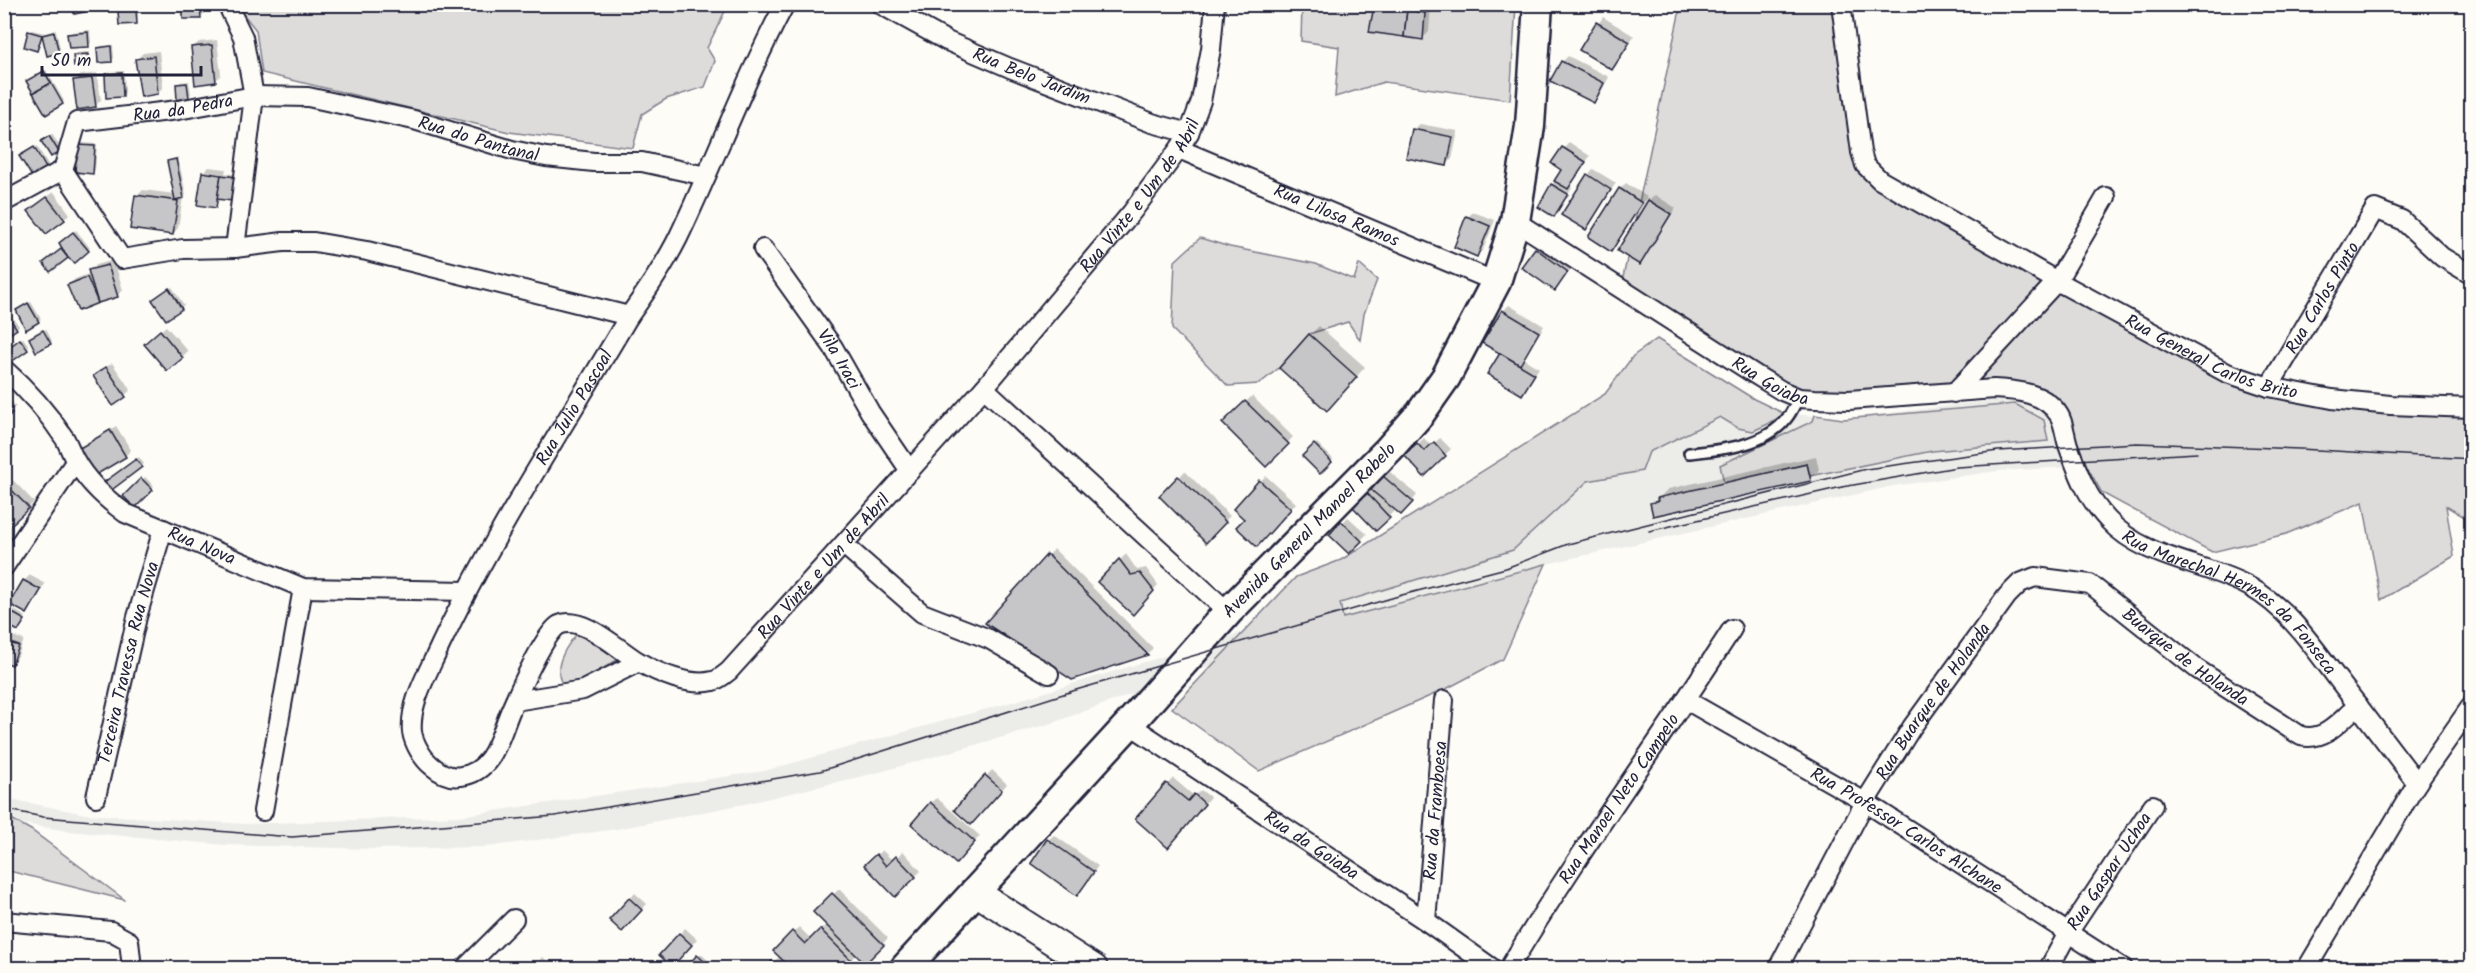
<svg xmlns="http://www.w3.org/2000/svg" width="2476" height="973" viewBox="0 0 2476 973" font-family="Kalam,sans-serif">
  <style>
    .built { fill: #ecece9 }
    .green { fill: #dddcdb; stroke: #807f8b; stroke-width: 1.5 }
    .shadow { fill: #0003 }
    .building { fill: #c6c6c8; stroke: #22223b; stroke-width: 1.5 }
    .lines { fill: none; stroke-linecap: round; stroke-linejoin: round }
    .lane-casing { stroke: #22223b; stroke-width: 14 }
    .street-casing { stroke: #22223b; stroke-width: 22 }
    .secondary-casing { stroke: #22223b; stroke-width: 30 }
    .primary-casing { stroke: #22223b; stroke-width: 33 }
    .lane { stroke: #fdfcf7; stroke-width: 9 }
    .street { stroke: #fdfcf7; stroke-width: 18 }
    .secondary { stroke: #fdfcf7; stroke-width: 26 }
    .primary { stroke: #fdfcf7; stroke-width: 28 }
    .tram { stroke: #22223b; stroke-width: 1.5 }
    .labels { text-anchor: middle; stroke-width: 6; stroke-linejoin: round; paint-order: stroke }
    .street-label { font-size: 18px; fill: #22223b; stroke: #fdfcf7 }
  </style>
  <rect width="100%" height="100%" fill="#fdfcf7"/>
  <filter id="ink" filterUnits="userSpaceOnUse"><feTurbulence type="fractalNoise" baseFrequency=".0167" numOctaves="2"/><feDisplacementMap in="SourceGraphic" scale="12" xChannelSelector="R" yChannelSelector="G"/><feConvolveMatrix kernelMatrix="1 2 1 2 8 2 1 2 1" color-interpolation-filters="sRGB"/></filter>
  <g filter="url(#ink)">
    <polygon class="built" points="1657,339 1754,399 1783,413 1843,419 2002,399 2021,402 2050,417 2195,461 1997,471 1893,486 1546,564 1342,618 1052,723 880,772 749,803 617,829 487,847 373,849 227,845 68,831 5,821 4,798 85,814 245,824 460,816 764,771 1019,700 1277,622 1605,394 1633,356"/>
    <g class="green">
      <polygon points="236,5 728,5 707,48 715,61 705,87 666,99 642,114 633,148 509,132 262,73 256,30"/>
      <polygon points="1302,5 1516,5 1510,100 1384,82 1335,97 1339,47 1301,41"/>
      <polygon points="1681,5 1842,5 1865,165 2250,381 2471,408 2471,521 2446,506 2454,556 2381,600 2363,502 2286,534 2212,552 2102,493 2058,414 1994,389 1815,399 1621,287"/>
      <polygon points="1200,238 1230,247 1316,264 1354,280 1359,264 1377,280 1364,314 1360,340 1348,322 1309,334 1279,368 1259,384 1228,386 1172,329 1175,261"/>
      <polygon points="1657,339 1754,399 1783,413 1783,417 1753,431 1738,428 1720,417 1649,452 1642,471 1588,481 1513,550 1340,603 1343,618 1546,564 1503,659 1446,689 1259,771 1172,708 1296,577 1341,560 1605,394 1633,356"/>
      <polygon points="2015,404 2044,420 2048,441 1932,451 1810,476 1807,464 1724,483 1720,465 1813,421 1815,415 1843,419"/>
      <path d="M581,630L622,657L576,685L564,686C550,669 567,643 581,630Z"/>
      <polygon points="4,815 31,830 125,900 5,870"/>
    </g>
    <g class="shadow">
      <polygon points="184,4 206,4 206,12 200,17"/>
      <polygon points="1375,4 1431,4 1429,32 1423,38 1370,31"/>
      <polygon points="138,8 138,20 136,22 120,11 122,9"/>
      <polygon points="1603,17 1634,36 1612,68 1581,50"/>
      <polygon points="32,30 45,33 56,30 60,49 48,54 43,33 37,49 29,32"/>
      <polygon points="90,30 91,43 88,45 69,35 72,32"/>
      <polygon points="217,40 221,75 215,81 193,47 199,42"/>
      <polygon points="113,45 114,58 111,61 99,48 101,46"/>
      <polygon points="4,49 10,49 12,63 9,66 4,66"/>
      <polygon points="159,51 163,87 158,93 137,59 143,53"/>
      <polygon points="90,52 90,62 88,65 74,56 77,53"/>
      <polygon points="1568,56 1609,77 1599,96 1593,101 1562,62"/>
      <polygon points="46,70 64,101 62,103 31,79"/>
      <polygon points="124,71 125,93 122,95 106,74 109,72"/>
      <polygon points="97,73 101,100 95,106 75,81 81,75"/>
      <polygon points="189,81 191,94 188,96 178,84 180,82"/>
      <polygon points="1420,124 1458,131 1452,159 1446,165 1414,129"/>
      <polygon points="52,134 61,148 52,155 45,139"/>
      <polygon points="1569,142 1590,156 1570,186 1572,188 1554,215 1552,185 1563,169 1553,163"/>
      <polygon points="81,143 97,144 95,170 92,172 79,145"/>
      <polygon points="37,146 49,166 34,176 24,154"/>
      <polygon points="178,157 186,195 183,197 178,228 173,234 137,196 143,190 175,194 168,161"/>
      <polygon points="209,167 226,169 225,173 238,175 215,206 204,172"/>
      <polygon points="1593,169 1616,183 1585,228 1588,175"/>
      <polygon points="1626,183 1647,197 1616,244 1620,189"/>
      <polygon points="54,192 70,214 64,219 36,205"/>
      <polygon points="1655,195 1676,208 1640,263 1649,201"/>
      <polygon points="1473,212 1495,220 1483,250 1477,255 1468,217"/>
      <polygon points="76,230 90,248 75,261 68,256 50,270 48,261 64,248 63,241"/>
      <polygon points="1542,243 1573,266 1560,283 1536,249"/>
      <polygon points="114,260 123,290 117,296 79,309 69,285 75,279 91,273 96,265"/>
      <polygon points="172,287 184,305 166,317 157,297"/>
      <polygon points="4,289 11,302 4,306"/>
      <polygon points="31,302 41,319 38,321 20,308"/>
      <polygon points="1509,305 1544,326 1524,359 1539,368 1522,393 1502,352 1503,311"/>
      <polygon points="11,315 19,326 16,328 4,319"/>
      <polygon points="166,326 188,351 182,357 152,338"/>
      <polygon points="1319,326 1365,367 1336,400 1310,335"/>
      <polygon points="46,329 52,341 50,343 30,338"/>
      <polygon points="23,338 29,346 27,349 11,347"/>
      <polygon points="112,363 131,390 114,404 101,371"/>
      <polygon points="4,396 16,406 4,419"/>
      <polygon points="1252,396 1293,437 1266,465 1224,423"/>
      <polygon points="116,426 131,450 125,456 80,449"/>
      <polygon points="1424,438 1431,446 1440,438 1451,449 1424,475 1406,455"/>
      <polygon points="1317,443 1333,459 1320,472 1304,456"/>
      <polygon points="1816,456 1819,470 1810,479 1652,504 1668,489"/>
      <polygon points="139,457 144,464 110,490 107,481"/>
      <polygon points="1185,471 1230,516 1206,540 1161,496"/>
      <polygon points="1390,472 1417,495 1407,508 1396,509 1376,529 1355,507"/>
      <polygon points="1266,476 1296,503 1263,539 1260,481"/>
      <polygon points="145,477 154,486 135,505 125,496"/>
      <polygon points="13,480 34,502 12,523 4,516 4,488"/>
      <polygon points="1348,517 1367,534 1349,552 1331,535"/>
      <polygon points="1054,549 1153,648 1148,653 1072,678 987,623"/>
      <polygon points="1126,554 1137,570 1146,568 1158,585 1138,607 1099,582"/>
      <polygon points="30,575 45,584 27,612 24,581"/>
      <polygon points="8,606 26,617 20,627 4,609"/>
      <polygon points="4,633 24,640 17,658 12,663 5,661 4,663"/>
      <polygon points="992,770 1007,784 976,818 956,810"/>
      <polygon points="1173,778 1194,796 1201,790 1210,797 1174,840 1138,819"/>
      <polygon points="937,798 980,836 961,856 931,803"/>
      <polygon points="1054,835 1098,866 1082,888 1048,840"/>
      <polygon points="882,850 893,861 903,851 921,871 895,895 866,865"/>
      <polygon points="839,889 888,938 865,962 857,954 842,968 768,968 780,956 775,951 799,927 811,939 827,924 815,912"/>
      <polygon points="635,893 647,904 622,930 630,899"/>
      <polygon points="685,928 697,939 672,965 680,934"/>
      <polygon points="701,954 717,968 687,968"/>
      <polygon points="543,957 553,968 530,968"/>
    </g>
    <g class="building">
      <polygon points="73,4 84,4 85,12 74,14"/>
      <polygon points="183,4 200,4 201,19 183,19"/>
      <polygon points="1374,4 1427,4 1425,13"/>
      <polygon points="1374,6 1407,10 1404,37 1369,32"/>
      <polygon points="136,10 137,24 119,25 118,11"/>
      <polygon points="1407,10 1425,13 1423,40 1404,37"/>
      <polygon points="1596,22 1630,42 1612,70 1579,50"/>
      <polygon points="28,31 42,35 37,51 24,47"/>
      <polygon points="54,32 59,53 47,56 42,35"/>
      <polygon points="88,32 89,47 69,48 67,34"/>
      <polygon points="212,45 216,82 195,85 191,47"/>
      <polygon points="111,46 112,62 98,63 97,48"/>
      <polygon points="8,50 10,67 4,68 4,51"/>
      <polygon points="88,54 89,66 74,67 73,55"/>
      <polygon points="154,56 158,94 141,97 135,59"/>
      <polygon points="1561,61 1604,83 1594,103 1550,81"/>
      <polygon points="44,71 51,83 33,93 26,81"/>
      <polygon points="122,73 123,97 106,98 105,74"/>
      <polygon points="92,78 96,107 77,110 73,80"/>
      <polygon points="51,83 63,104 46,115 33,93"/>
      <polygon points="187,83 189,98 177,100 176,84"/>
      <polygon points="1412,129 1453,137 1447,166 1406,158"/>
      <polygon points="49,136 59,152 51,157 41,141"/>
      <polygon points="77,145 95,146 93,174 75,172"/>
      <polygon points="34,147 47,170 33,178 19,156"/>
      <polygon points="1562,147 1586,162 1568,189 1554,181 1561,170 1551,163"/>
      <polygon points="176,159 184,198 175,200 167,161"/>
      <polygon points="202,172 221,175 216,208 197,205"/>
      <polygon points="1587,174 1611,190 1586,230 1561,215"/>
      <polygon points="221,175 236,177 232,201 217,199"/>
      <polygon points="1551,184 1568,194 1554,217 1538,207"/>
      <polygon points="1619,188 1642,203 1611,252 1588,237"/>
      <polygon points="135,195 178,201 173,235 130,229"/>
      <polygon points="47,197 65,220 46,234 28,211"/>
      <polygon points="1648,200 1671,214 1640,265 1617,251"/>
      <polygon points="1466,216 1490,226 1477,257 1454,247"/>
      <polygon points="73,232 89,251 75,263 68,258 59,243"/>
      <polygon points="1535,248 1568,272 1555,291 1521,267"/>
      <polygon points="61,249 68,258 50,272 43,263"/>
      <polygon points="108,265 118,297 98,303 88,270"/>
      <polygon points="87,277 98,303 78,311 67,285"/>
      <polygon points="169,288 182,309 166,320 152,300"/>
      <polygon points="28,303 39,322 26,330 16,310"/>
      <polygon points="1502,310 1539,332 1520,365 1482,343"/>
      <polygon points="8,316 17,329 4,338 4,318"/>
      <polygon points="43,330 51,344 36,352 29,338"/>
      <polygon points="160,330 183,358 167,371 144,344"/>
      <polygon points="1309,334 1357,377 1327,411 1279,368"/>
      <polygon points="20,339 28,350 14,360 7,349"/>
      <polygon points="1500,353 1535,374 1522,395 1487,374"/>
      <polygon points="106,367 126,397 113,406 93,376"/>
      <polygon points="1245,401 1289,444 1266,467 1222,423"/>
      <polygon points="4,407 12,413 4,421"/>
      <polygon points="110,430 126,457 94,476 78,449"/>
      <polygon points="1434,442 1446,456 1424,477 1404,455 1417,443 1424,451"/>
      <polygon points="1314,444 1332,462 1320,474 1302,456"/>
      <polygon points="136,459 142,467 109,492 103,483"/>
      <polygon points="1807,464 1811,481 1653,516 1650,503 1658,501 1657,498"/>
      <polygon points="1178,476 1226,522 1206,543 1159,496"/>
      <polygon points="1383,476 1413,502 1401,515 1371,490"/>
      <polygon points="141,478 153,490 135,508 123,496"/>
      <polygon points="1259,480 1291,509 1257,547 1236,527 1244,519 1233,509"/>
      <polygon points="6,484 29,508 11,525 4,518"/>
      <polygon points="1367,493 1390,518 1376,531 1353,507"/>
      <polygon points="1341,521 1362,541 1349,554 1329,535"/>
      <polygon points="1047,554 1148,655 1072,680 985,623"/>
      <polygon points="1119,559 1131,575 1140,573 1154,591 1133,615 1097,582"/>
      <polygon points="23,580 41,590 27,614 9,604"/>
      <polygon points="4,608 25,620 18,631 4,623"/>
      <polygon points="4,641 19,646 12,665 4,662"/>
      <polygon points="985,775 1002,790 971,825 954,810"/>
      <polygon points="1166,783 1188,801 1194,794 1205,804 1168,848 1135,819"/>
      <polygon points="930,802 975,842 956,864 911,824"/>
      <polygon points="1047,839 1094,872 1077,896 1031,863"/>
      <polygon points="876,854 886,866 896,856 916,877 895,897 864,865"/>
      <polygon points="832,893 884,945 865,964 813,912"/>
      <polygon points="629,898 642,910 622,932 609,920"/>
      <polygon points="820,929 852,961 844,968 791,968 773,951 792,931 805,944"/>
      <polygon points="679,933 692,945 672,967 659,955"/>
      <polygon points="697,955 712,968 685,968"/>
      <polygon points="772,961 780,968 766,968"/>
      <polygon points="536,962 542,968 529,968"/>
    </g>
    <g class="lines">
      <defs>
        <path id="lane" d="M1689,453C1721,450 1766,446 1787,418C1792,412 1795,404 1799,398"/>
        <g id="street">
          <polyline points="227,4 243,37 254,96 235,248"/>
          <path id="s1" d="M880,4L947,41L1010,68L1152,123L1189,133"/>
          <polyline points="1841,4 1861,152 1865,165 1880,180 2057,281 1954,393"/>
          <path id="s2" d="M1179,149L1496,282"/>
          <polyline points="63,170 122,259 183,249 235,248 283,242 314,242 367,251 629,316"/>
          <path id="s3" d="M2106,197L2057,281L2227,373L2269,387L2332,399L2390,405L2472,408"/>
          <path id="s4" d="M4,202L63,170L77,122L178,110L254,96L308,97L414,120L512,150L546,157L594,162H642L706,176"/>
          <path id="s5" d="M1515,221L1756,375L1782,391L1799,398L1815,399L1849,400L1994,389C2017,390 2045,393 2059,415C2064,423 2065,436 2068,445C2078,473 2087,498 2108,520C2145,560 2205,562 2250,587C2289,609 2314,648 2340,682C2366,716 2392,750 2417,783"/>
          <path id="s6" d="M763,249L833,347L870,412L910,471"/>
          <path id="s7" d="M4,369C28,390 48,413 65,439C69,446 71,453 75,460C87,482 106,499 125,513L303,588L467,591"/>
          <path id="s8" d="M2269,387L2375,209L2402,220L2442,257L2472,275"/>
          <polyline points="984,388 1228,612"/>
          <polyline points="844,545 922,613 989,639 1049,674"/>
          <polyline points="4,567 75,462"/>
          <path id="s9" d="M639,662C658,673 690,687 713,681C718,680 724,675 729,671L984,388L1132,212L1179,149L1189,133L1201,101L1211,49L1215,4"/>
          <path id="s10" d="M1686,700L1865,802L2123,968"/>
          <path id="s11" d="M515,701L583,690L639,662C620,651 582,614 559,625C545,633 519,691 512,707C500,733 495,772 461,776C450,778 441,774 432,766C423,759 414,744 412,732C409,703 429,671 440,646C494,532 565,425 629,316C647,291 664,266 678,238C715,161 744,81 785,4"/>
          <path id="s12" d="M1129,724L1426,921L1492,968"/>
          <path id="s13" d="M96,797L137,617L163,529"/>
          <polyline points="263,811 303,588"/>
          <polyline points="4,921 111,931 129,941 132,968"/>
          <path id="s14" d="M1426,921L1444,700"/>
          <polyline points="465,968 514,919"/>
          <path id="s15" d="M1509,968C1578,852 1659,743 1732,629"/>
          <path id="s16" d="M1778,968L1865,802L1912,727L2007,596L2020,583L2035,577L2090,584L2197,669L2301,736C2325,742 2341,720 2358,705"/>
          <path id="s17" d="M2049,968L2068,933L2153,805"/>
          <polyline points="2307,968 2417,783 2472,705"/>
        </g>
        <polyline id="secondary" points="974,891 1094,968"/>
        <g id="primary">
          <path id="s18" d="M905,968L1129,724L1228,612L1389,449L1420,414L1446,377L1496,282L1515,221L1530,126L1538,4"/>
        </g>
      </defs>
      <use href="#lane" class="lane-casing"/>
      <use href="#street" class="street-casing"/>
      <use href="#secondary" class="secondary-casing"/>
      <use href="#primary" class="primary-casing"/>
      <use href="#lane" class="lane"/>
      <use href="#street" class="street"/>
      <use href="#secondary" class="secondary"/>
      <use href="#primary" class="primary"/>
      <g class="tram">
        <polyline points="1649,531 1842,487 1957,467 2197,453"/>
        <polyline points="4,809 43,817 292,837 555,816 820,771 1076,690 1402,595 1506,568 1568,544 1866,469 1998,451 2137,443 2300,449 2472,459"/>
      </g>
    </g>
  </g>
  <g class="labels">
    <g class="street-label">
      <text dy="6" stroke="none"><textPath href="#s1" startOffset="168">Rua Belo Jardim</textPath></text>
      <text dy="6" stroke="none"><textPath href="#s4" startOffset="224">Rua da Pedra</textPath></text>
      <text dy="6" stroke="none"><textPath href="#s4" startOffset="526">Rua do Pantanal</textPath></text>
      <text dy="6" stroke="none"><textPath href="#s9" startOffset="726">Rua Vinte e Um de Abril</textPath></text>
      <text dy="6" stroke="none"><textPath href="#s2" startOffset="171">Rua Lilosa Ramos</textPath></text>
      <text dy="6" stroke="none"><textPath href="#s8" startOffset="104">Rua Carlos Pinto</textPath></text>
      <text dy="6" stroke="none"><textPath href="#s3" startOffset="270">Rua General Carlos Brito</textPath></text>
      <text dy="6" stroke="none"><textPath href="#s6" startOffset="134">Vila Iraci</textPath></text>
      <text dy="6" stroke="none"><textPath href="#s5" startOffset="302">Rua Goiaba</textPath></text>
      <text dy="6" stroke="none"><textPath href="#s11" startOffset="846">Rua Julio Pascoal</textPath></text>
      <text dy="6" stroke="none"><textPath href="#s18" startOffset="596">Avenida General Manoel Rabelo</textPath></text>
      <text dy="6" stroke="none"><textPath href="#s7" startOffset="273">Rua Nova</textPath></text>
      <text dy="6" stroke="none"><textPath href="#s9" startOffset="238">Rua Vinte e Um de Abril</textPath></text>
      <text dy="6" stroke="none"><textPath href="#s5" startOffset="870">Rua Marechal Hermes da Fonseca</textPath></text>
      <text dy="6" stroke="none"><textPath href="#s16" startOffset="648">Buarque de Holanda</textPath></text>
      <text dy="6" stroke="none"><textPath href="#s13" startOffset="138">Terceira Travessa Rua Nova</textPath></text>
      <text dy="6" stroke="none"><textPath href="#s16" startOffset="309">Rua Buarque de Holanda</textPath></text>
      <text dy="6" stroke="none"><textPath href="#s15" startOffset="202">Rua Manoel Neto Campelo</textPath></text>
      <text dy="6" stroke="none"><textPath href="#s14" startOffset="111">Rua da Framboesa</textPath></text>
      <text dy="6" stroke="none"><textPath href="#s10" startOffset="256">Rua Professor Carlos Alchane</textPath></text>
      <text dy="6" stroke="none"><textPath href="#s12" startOffset="219">Rua da Goiaba</textPath></text>
      <text dy="6" stroke="none"><textPath href="#s17" startOffset="114">Rua Gaspar Uchoa</textPath></text>
    </g>
  </g>
  <rect width="2476" height="973" fill="none" stroke="#fdfcf7" stroke-width="24"/>
  <rect x="12" y="12" width="2452" height="949" fill="none" stroke="#22223b" stroke-width="2" filter="url(#ink)"/>
  <path d="M42 66v9h159v-9" fill="none" stroke="#22223b" stroke-width="3"/>
  <text x="51" y="66" font-size="18" fill="#22223b" stroke="#fdfcf7" stroke-width="4.5" paint-order="stroke">50 m</text>
</svg>
